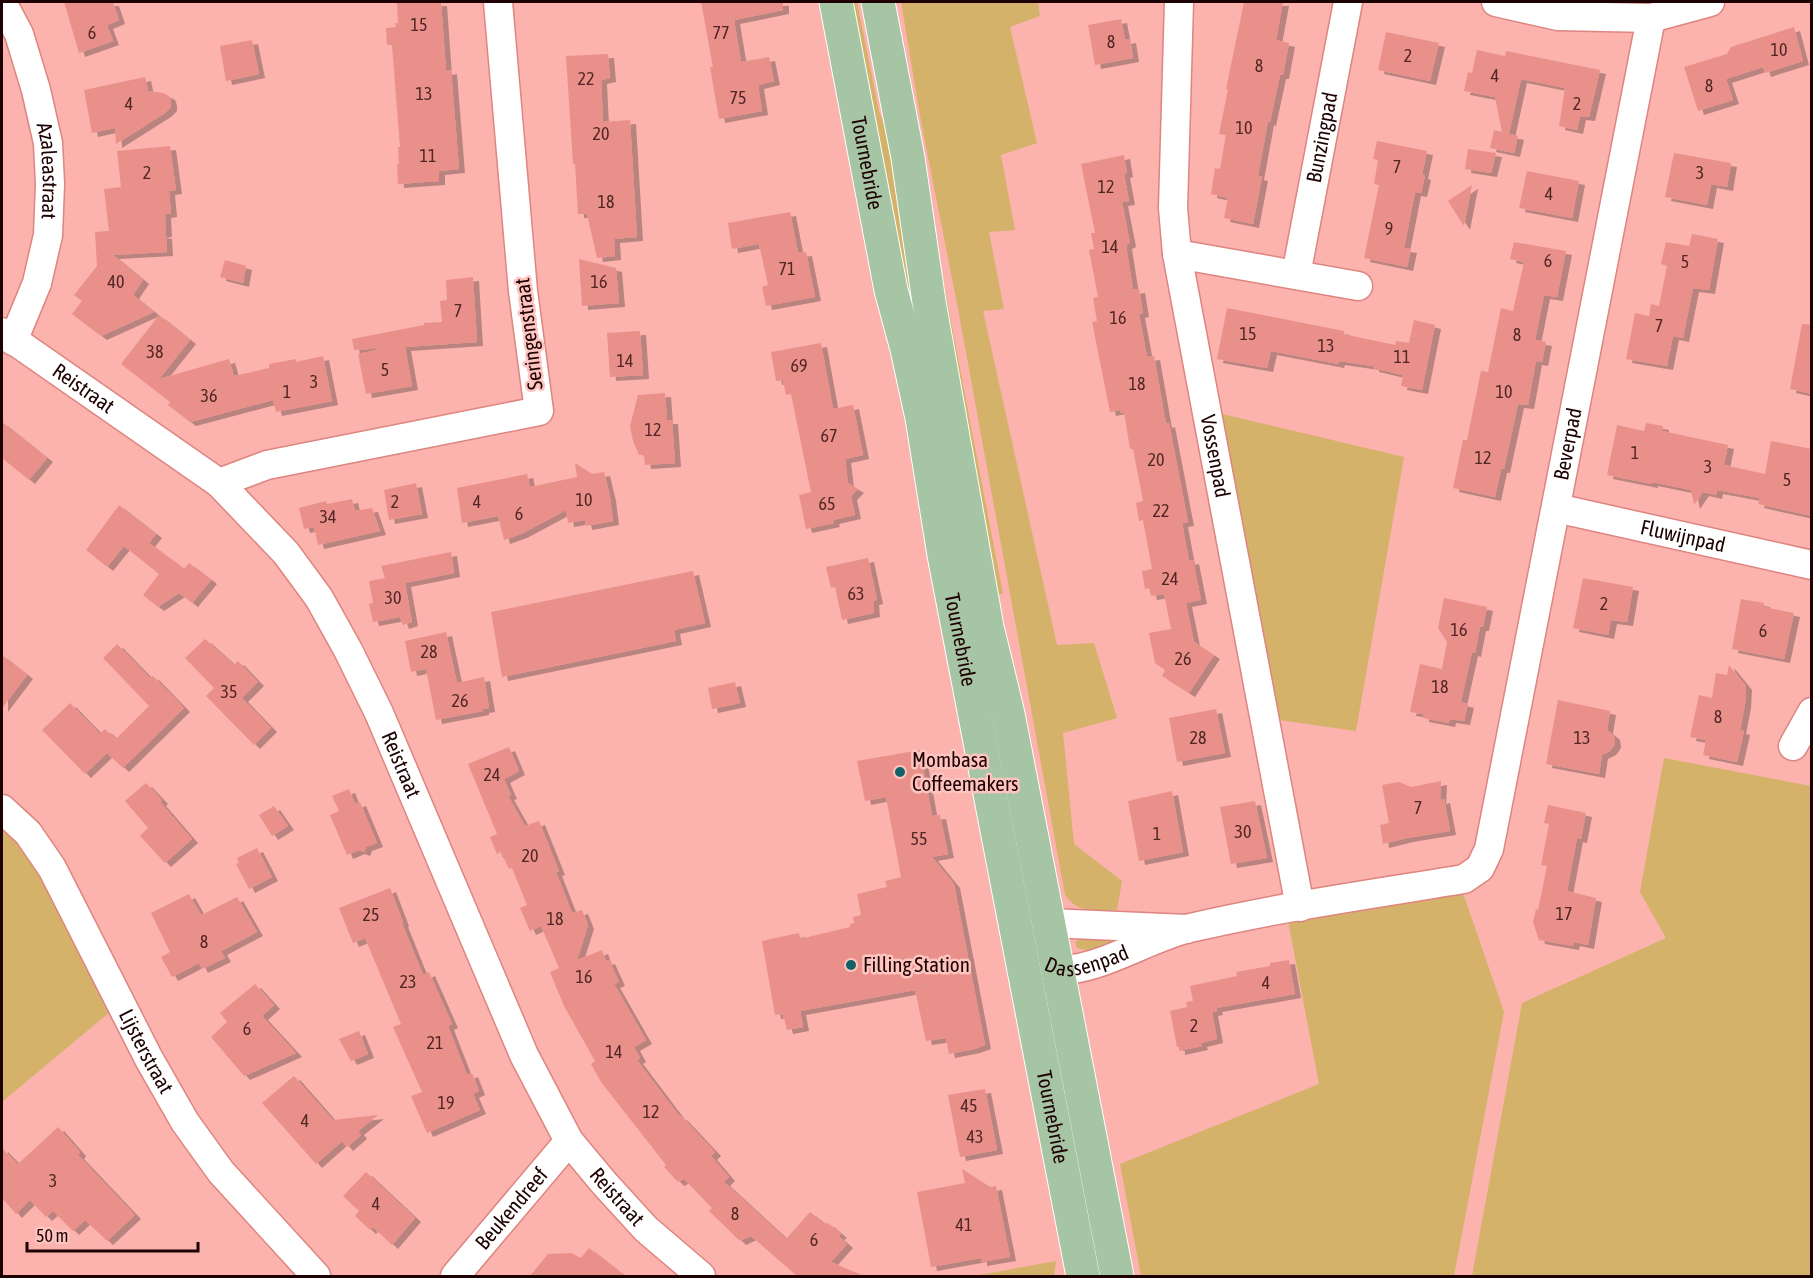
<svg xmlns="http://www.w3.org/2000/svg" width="1813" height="1278" viewBox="0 0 1813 1278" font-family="'Asap Condensed',sans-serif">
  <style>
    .green { fill: #d5b26a }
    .building { fill: #ea908b; filter: url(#shadow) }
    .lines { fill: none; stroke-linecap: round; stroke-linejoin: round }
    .minor-casing { stroke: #de8580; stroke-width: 31 }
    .major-casing { stroke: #fff; stroke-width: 35 }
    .minor { stroke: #fff; stroke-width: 28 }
    .major { stroke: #a6c5a5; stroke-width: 33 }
    .poi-dot { fill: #106168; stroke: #fec5c0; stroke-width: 2 }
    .labels { text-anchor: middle; stroke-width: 5; stroke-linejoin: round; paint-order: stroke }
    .number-label { font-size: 18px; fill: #512625 }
    .street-label { font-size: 21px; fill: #1e0203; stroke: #fec5c0 }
    .poi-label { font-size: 21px; fill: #1e0203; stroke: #fec5c0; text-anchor: start }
  </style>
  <defs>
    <filter id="shadow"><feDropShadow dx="6" dy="4" stdDeviation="0" flood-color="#0004"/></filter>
  </defs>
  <rect width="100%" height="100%" fill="#fcb2ad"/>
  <g class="green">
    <polygon points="845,2 857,2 879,111 902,175 919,305 906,306"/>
    <path d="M901,2H1038L1040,16L1010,27L1037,143L1001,155L1015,230L989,232L1004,309L983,311L1057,645L1094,643L1117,718L1063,733L1074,844L1122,881L1117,910C1095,910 1078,914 1065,895L959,314L920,116Z"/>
    <polygon points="936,242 1003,594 996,594 938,286"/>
    <polygon points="1222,414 1404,457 1356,731 1279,720"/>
    <polygon points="1664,758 1811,786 1811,1276 1472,1276 1522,1003 1666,938 1640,892"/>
    <polygon points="2,826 26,848 110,1012 2,1102"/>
    <polygon points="1461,887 1504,1012 1454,1276 1141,1276 1120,1164 1319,1084 1288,921"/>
    <path d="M1136,933C1114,945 1104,956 1077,948L1075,942L1082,937Z"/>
    <polygon points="1056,1261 1054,1276 974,1276"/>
  </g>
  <g class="building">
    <polygon points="64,2 113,2 119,20 107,25 113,41 79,53"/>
    <polygon points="397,2 441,2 446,71 451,70 459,169 439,171 439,181 398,184 397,165 399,164 398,147 400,147 392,45 387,45 386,28 396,27 395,23 398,23"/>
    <polygon points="701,2 783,2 783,10 734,20 741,62 769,57 774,81 758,85 762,111 719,119 710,67 713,67"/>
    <polygon points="1244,2 1283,2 1276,40 1289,43 1283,75 1280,75 1270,122 1268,121 1258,176 1262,177 1253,224 1224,218 1228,198 1211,194 1215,168 1220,169 1226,135 1219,134 1228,89 1226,89"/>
    <polygon points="1121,19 1125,40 1130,39 1133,58 1095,65 1088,25"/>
    <polygon points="1794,27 1803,61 1765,73 1763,67 1726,79 1733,100 1698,111 1684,67 1727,54 1731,47"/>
    <polygon points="1386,32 1439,43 1430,81 1378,70"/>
    <polygon points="252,40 259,74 226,81 220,46"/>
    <polygon points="1477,50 1505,56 1506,51 1600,70 1589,117 1580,116 1577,130 1559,126 1565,88 1521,79 1509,134 1518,136 1514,153 1490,148 1494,130 1502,132 1495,97 1464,91 1468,72 1472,73"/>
    <polygon points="608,54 610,78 601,80 603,122 630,120 637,237 614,239 615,256 597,258 587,214 578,214 575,164 573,164 566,56"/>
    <polygon points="145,77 148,91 163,93 169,96 171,101 171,107 165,113 116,144 115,128 92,133 84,90"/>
    <polygon points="1377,141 1427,151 1422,175 1425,176 1421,193 1415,192 1404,248 1411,249 1407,267 1364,258 1379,185 1374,184 1378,160 1373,159"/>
    <polygon points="170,146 176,190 169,191 171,213 165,214 166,233 160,234 166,235 167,252 113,255 143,280 133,295 154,312 101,336 72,314 82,301 74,295 97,266 95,232 109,231 104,189 121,187 117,151"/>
    <polygon points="1468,149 1496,153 1491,173 1465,169"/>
    <polygon points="1674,153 1731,163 1727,187 1711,184 1707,205 1665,197"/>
    <polygon points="1124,155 1127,173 1124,174 1129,201 1122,202 1130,243 1126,245 1133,290 1139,289 1143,313 1139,314 1147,357 1154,356 1166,424 1169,423 1188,522 1182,523 1189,561 1193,560 1201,600 1186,603 1194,642 1214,655 1189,693 1162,676 1165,670 1155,663 1149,633 1171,629 1164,594 1151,596 1149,588 1145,589 1142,571 1152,569 1143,520 1139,521 1136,503 1143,501 1133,449 1130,449 1124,412 1121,413 1120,410 1110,412 1092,322 1097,321 1093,298 1098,297 1089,250 1094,249 1091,233 1095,233 1081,164"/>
    <polygon points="1527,171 1579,181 1572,218 1519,208"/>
    <polygon points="1472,185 1464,226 1448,201"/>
    <polygon points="790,212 798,253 806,252 815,297 766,306 762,287 768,285 759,244 732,249 728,223"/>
    <polygon points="1692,234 1718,239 1709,290 1693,288 1683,338 1673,336 1667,366 1626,359 1635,313 1649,316 1651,304 1659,306 1667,266 1661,264 1666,242 1689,246"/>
    <polygon points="1514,242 1566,251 1557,297 1544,295 1535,340 1546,342 1542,362 1536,361 1528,405 1518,404 1504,469 1501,469 1495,497 1453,488 1463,440 1467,440 1481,371 1488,372 1501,308 1513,311 1524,262 1510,259"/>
    <polygon points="579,259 616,268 619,303 582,306"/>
    <polygon points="225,260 246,266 243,283 220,277"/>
    <polygon points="473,277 477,342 405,347 412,386 366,394 358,354 385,348 354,350 352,339 424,325 424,323 442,322 440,301 447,300 446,280"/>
    <polygon points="1227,308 1344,331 1344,334 1357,337 1395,345 1396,341 1409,343 1414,320 1435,325 1422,390 1401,386 1403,375 1373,368 1373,366 1339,361 1338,364 1271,351 1267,368 1217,359"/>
    <polygon points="159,315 190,340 159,379 229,359 234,376 269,368 269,364 296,359 296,362 323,356 332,401 276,412 273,400 190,422 168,405 170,402 121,364"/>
    <polygon points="1802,324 1812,325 1812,394 1790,389"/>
    <polygon points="640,331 643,375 610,377 607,333"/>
    <polygon points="821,343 833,409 853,405 863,455 845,459 848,483 858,489 851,496 855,515 833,520 834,523 806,529 799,495 811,492 791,394 786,395 783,380 776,381 771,352"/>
    <polygon points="665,393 667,420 672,420 675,463 645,465 644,455 639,455 633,441 630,426 638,395"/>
    <polygon points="2,422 47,458 29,480 2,458"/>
    <polygon points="1646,423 1663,426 1662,431 1728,445 1724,465 1765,474 1771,441 1812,449 1812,516 1758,504 1760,498 1717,490 1716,495 1703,492 1694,505 1691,490 1652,482 1652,484 1607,475 1617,425 1644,431"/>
    <polygon points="575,463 592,474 604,472 610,497 613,521 586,526 585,520 568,523 566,510 521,534 504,540 498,516 462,523 457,488 527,474 530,487 577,477"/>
    <polygon points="416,483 422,514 389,520 384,490"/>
    <polygon points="352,499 355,511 372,508 380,531 318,545 314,527 304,529 299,508 326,501 327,504"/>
    <polygon points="119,505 156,534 149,543 184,569 189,563 211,580 192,603 179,593 158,607 143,595 159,574 124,546 107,567 86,550"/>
    <polygon points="451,552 454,573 405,583 412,622 403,625 400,617 373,622 369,604 373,603 369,581 385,578 381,566"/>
    <polygon points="868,558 877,600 873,601 874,613 842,620 835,587 831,588 826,567"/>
    <polygon points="693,571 705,623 674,630 676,641 502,677 491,612"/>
    <polygon points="1583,578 1633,587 1627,622 1611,620 1608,635 1573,628"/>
    <polygon points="1444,598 1487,607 1483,627 1480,627 1475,653 1472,652 1461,702 1468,704 1464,721 1450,719 1449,723 1423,718 1423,714 1410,712 1420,664 1442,669 1447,642 1438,628"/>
    <polygon points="1741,599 1764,603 1764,607 1794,613 1784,659 1732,649"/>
    <polygon points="446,632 457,683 484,677 489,708 483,709 483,711 436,720 426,669 411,672 405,641"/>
    <polygon points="205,639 234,665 238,661 258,682 242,698 271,728 254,745 206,696 214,688 185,658"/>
    <polygon points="117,644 150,678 153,676 184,708 123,768 107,753 85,774 42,730 70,703 100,734 105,729 116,739 149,706 103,658"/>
    <polygon points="2,655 27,675 2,708"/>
    <polygon points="1729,665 1746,686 1745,704 1740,730 1744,731 1737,762 1703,755 1706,740 1690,737 1699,695 1712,698 1716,673 1727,675"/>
    <polygon points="735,682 740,703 712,709 708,688"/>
    <polygon points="1558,700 1610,711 1607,730 1614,736 1615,744 1610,751 1602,755 1599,774 1546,764"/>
    <polygon points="1216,709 1225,753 1177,762 1169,718"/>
    <polygon points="509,747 519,771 504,779 511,795 508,796 525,826 539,821 559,871 556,872 572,913 582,910 588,925 577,960 602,950 606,961 609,960 619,982 614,984 646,1040 634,1047 640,1058 637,1060 680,1117 681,1116 715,1152 711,1156 729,1177 724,1182 786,1239 810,1212 825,1224 828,1223 841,1234 838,1236 847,1244 831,1262 864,1276 797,1276 751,1236 740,1241 709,1211 712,1208 684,1179 678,1182 664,1167 666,1165 601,1082 591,1064 595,1061 564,1006 550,972 559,968 541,926 530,931 520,908 527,905 512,868 509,869 501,852 497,854 490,837 497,834 468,764"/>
    <polygon points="920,750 932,816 940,815 948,854 932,857 954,884 985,1045 974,1049 949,1054 946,1038 926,1041 915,990 800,1011 803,1027 787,1030 783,1014 775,1015 762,941 799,933 800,939 850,927 850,924 854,923 853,917 861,915 857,894 887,887 885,881 901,877 886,797 865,801 857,761"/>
    <polygon points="1441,781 1440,800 1444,799 1450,831 1407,838 1383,844 1380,825 1389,823 1382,785 1399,782 1411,787"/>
    <polygon points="146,783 162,800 160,802 192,839 165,863 140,836 148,828 125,801"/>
    <polygon points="349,789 355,804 360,802 377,843 366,847 364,852 359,850 347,855 330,815 339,811 332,796"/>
    <polygon points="1172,791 1183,852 1139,861 1128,801"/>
    <polygon points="1255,801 1267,858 1231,864 1220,807"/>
    <polygon points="1548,805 1586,813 1581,839 1577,838 1567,891 1596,898 1588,945 1574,942 1573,946 1539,940 1533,922 1536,909 1538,910 1547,866 1541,865 1549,824 1544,823"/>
    <polygon points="274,806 288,826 272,836 259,815"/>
    <polygon points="257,848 272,877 249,889 236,864 239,863 237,858"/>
    <polygon points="390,888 403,922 402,923 423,975 429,972 452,1024 448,1026 467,1075 472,1073 479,1091 473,1094 480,1110 427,1133 411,1096 422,1092 393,1027 401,1024 365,938 353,943 339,908"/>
    <polygon points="189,894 201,915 237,897 257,932 221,951 225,958 202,969 199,963 172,977 161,957 170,952 151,913"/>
    <polygon points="1289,960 1295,994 1216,1008 1217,1011 1212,1012 1217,1039 1201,1043 1202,1046 1179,1051 1179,1047 1177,1047 1170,1011 1187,1007 1186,1002 1193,1001 1190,986 1237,976 1236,972 1270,966 1270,963"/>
    <polygon points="255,984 274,1005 262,1016 296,1053 244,1076 211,1037 227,1022 220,1013"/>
    <polygon points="359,1031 368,1054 351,1061 339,1039"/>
    <polygon points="294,1076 333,1120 378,1115 358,1131 361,1135 347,1147 342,1141 316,1164 262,1103"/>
    <polygon points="985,1089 997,1150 960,1157 948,1095"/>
    <polygon points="58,1127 80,1152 78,1155 135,1215 107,1241 85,1220 73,1231 53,1211 46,1217 30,1200 16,1214 2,1198 2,1148 18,1164"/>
    <polygon points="962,1169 990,1187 996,1186 1010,1257 981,1262 981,1258 931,1267 917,1192 965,1183"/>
    <polygon points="366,1172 415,1218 392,1245 373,1227 370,1230 355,1216 359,1211 343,1196"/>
    <polygon points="589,1248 625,1276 530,1276 548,1254 571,1253 581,1258"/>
  </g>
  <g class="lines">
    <defs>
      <g id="minor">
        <path id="s1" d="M2,2L19,34L36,90L48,143L50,184L48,235L37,283L13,341"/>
        <path id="s2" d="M1179,2L1173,208L1177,254L1300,907"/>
        <polyline points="1496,2 1558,16 1651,18 1710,2"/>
        <polyline points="1177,254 1358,286"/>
        <path id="s3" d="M1296,275L1348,2"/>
        <path id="s4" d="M2,332L219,483L286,553L319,598L348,650L379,713L524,1055L569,1141L604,1183L646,1229L701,1276"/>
        <polyline points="219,483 267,465 539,411 523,291 498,2"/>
        <path id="s5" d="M1556,508L1812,565"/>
        <polyline points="1793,746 1812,712"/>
        <path id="s6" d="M2,809L28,833L52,868L149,1059L185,1122L221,1172L316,1276"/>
        <path id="s7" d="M1187,929L1049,923L1020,947C1036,956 1054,972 1073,969C1112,963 1152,937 1190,928C1280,907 1372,894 1464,879L1480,868L1489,849L1651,18"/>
        <path id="s8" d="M455,1276L569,1141"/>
      </g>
      <g id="major">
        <path id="s9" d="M836,2L891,290L907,349L922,418L944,555L1083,1276"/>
        <polyline points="878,2 908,158 929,302 987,627 1008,714 1117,1276"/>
      </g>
    </defs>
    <use href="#minor" class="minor-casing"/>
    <use href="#major" class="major-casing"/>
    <use href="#minor" class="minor"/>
    <use href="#major" class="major"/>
  </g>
  <g class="poi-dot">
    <circle cx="900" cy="772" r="6"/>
    <circle cx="851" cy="965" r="6"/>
  </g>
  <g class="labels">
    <g class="number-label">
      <text x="419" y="31">15</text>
      <text x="92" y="39">6</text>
      <text x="721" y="39">77</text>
      <text x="1111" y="48">8</text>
      <text x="1779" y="56">10</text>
      <text x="1408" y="62">2</text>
      <text x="1259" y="72">8</text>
      <text x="1495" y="82">4</text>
      <text x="586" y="85">22</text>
      <text x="1709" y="92">8</text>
      <text x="424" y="100">13</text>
      <text x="738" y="104">75</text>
      <text x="129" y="110">4</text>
      <text x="1577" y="110">2</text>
      <text x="1244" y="134">10</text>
      <text x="601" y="140">20</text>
      <text x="428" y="162">11</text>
      <text x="1397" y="173">7</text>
      <text x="147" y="179">2</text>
      <text x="1700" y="179">3</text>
      <text x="1106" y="193">12</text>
      <text x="1549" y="200">4</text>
      <text x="606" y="208">18</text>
      <text x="1389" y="235">9</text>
      <text x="1110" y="253">14</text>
      <text x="1548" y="267">6</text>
      <text x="1685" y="268">5</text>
      <text x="787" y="275">71</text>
      <text x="116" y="288">40</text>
      <text x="599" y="288">16</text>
      <text x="458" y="317">7</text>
      <text x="1118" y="324">16</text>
      <text x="1659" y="332">7</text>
      <text x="1248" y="340">15</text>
      <text x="1517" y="341">8</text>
      <text x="1326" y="352">13</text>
      <text x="155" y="358">38</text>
      <text x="1402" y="363">11</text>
      <text x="625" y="367">14</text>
      <text x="799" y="372">69</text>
      <text x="385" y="376">5</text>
      <text x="314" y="388">3</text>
      <text x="1137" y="390">18</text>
      <text x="287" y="398">1</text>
      <text x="1504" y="398">10</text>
      <text x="209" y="402">36</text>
      <text x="653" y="436">12</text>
      <text x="829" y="442">67</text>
      <text x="1635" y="459">1</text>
      <text x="1483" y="464">12</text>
      <text x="1156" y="466">20</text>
      <text x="1708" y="473">3</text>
      <text x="1787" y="486">5</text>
      <text x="584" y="506">10</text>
      <text x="395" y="508">2</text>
      <text x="477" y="508">4</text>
      <text x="827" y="510">65</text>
      <text x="1161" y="517">22</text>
      <text x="519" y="520">6</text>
      <text x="328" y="523">34</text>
      <text x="1170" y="585">24</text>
      <text x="856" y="600">63</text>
      <text x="393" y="604">30</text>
      <text x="1604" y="610">2</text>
      <text x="1459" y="636">16</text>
      <text x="1763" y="637">6</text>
      <text x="429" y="658">28</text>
      <text x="1183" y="665">26</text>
      <text x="1440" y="693">18</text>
      <text x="229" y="698">35</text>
      <text x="460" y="707">26</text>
      <text x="1718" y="723">8</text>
      <text x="1198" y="744">28</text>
      <text x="1582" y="744">13</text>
      <text x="492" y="781">24</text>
      <text x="1418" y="814">7</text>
      <text x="1243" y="838">30</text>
      <text x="1157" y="840">1</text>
      <text x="919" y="845">55</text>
      <text x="530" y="862">20</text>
      <text x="1564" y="920">17</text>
      <text x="371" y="921">25</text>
      <text x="555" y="925">18</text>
      <text x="204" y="948">8</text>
      <text x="584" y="983">16</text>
      <text x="408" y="988">23</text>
      <text x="1266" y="989">4</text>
      <text x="1194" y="1032">2</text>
      <text x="247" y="1035">6</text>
      <text x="435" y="1049">21</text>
      <text x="614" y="1058">14</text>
      <text x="446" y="1109">19</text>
      <text x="969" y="1112">45</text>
      <text x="651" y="1118">12</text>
      <text x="305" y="1127">4</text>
      <text x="975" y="1143">43</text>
      <text x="53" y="1187">3</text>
      <text x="376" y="1210">4</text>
      <text x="735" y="1220">8</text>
      <text x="964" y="1231">41</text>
      <text x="814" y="1246">6</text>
    </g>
    <g class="street-label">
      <text dy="7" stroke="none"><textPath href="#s3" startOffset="140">Bunzingpad</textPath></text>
      <text dy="7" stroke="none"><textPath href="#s9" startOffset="164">Tournebride</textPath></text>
      <text dy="7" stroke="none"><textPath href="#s1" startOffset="177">Azaleastraat</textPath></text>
      <text transform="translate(529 334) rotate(-97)" y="7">Seringenstraat</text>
      <text dy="7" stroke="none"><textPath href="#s4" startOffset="99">Reistraat</textPath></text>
      <text dy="7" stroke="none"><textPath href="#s7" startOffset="1090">Beverpad</textPath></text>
      <text dy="7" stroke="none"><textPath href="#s2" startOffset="458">Vossenpad</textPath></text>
      <text dy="7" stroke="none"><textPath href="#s5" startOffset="130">Fluwijnpad</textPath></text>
      <text dy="7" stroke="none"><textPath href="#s9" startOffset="650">Tournebride</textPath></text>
      <text dy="7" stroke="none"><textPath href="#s4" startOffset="603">Reistraat</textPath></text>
      <text dy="7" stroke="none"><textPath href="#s7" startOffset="249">Dassenpad</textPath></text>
      <text dy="7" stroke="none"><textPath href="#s6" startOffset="284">Lijsterstraat</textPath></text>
      <text dy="7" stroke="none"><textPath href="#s9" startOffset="1136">Tournebride</textPath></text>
      <text dy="7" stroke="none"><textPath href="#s4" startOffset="1089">Reistraat</textPath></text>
      <text dy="7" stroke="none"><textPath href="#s8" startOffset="88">Beukendreef</textPath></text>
    </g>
    <g class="poi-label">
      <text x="912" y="767">Mombasa<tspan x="912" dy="24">Coffeemakers</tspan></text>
      <text x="863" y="972">Filling Station</text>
    </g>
  </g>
  <rect width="1813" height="1278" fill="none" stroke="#1e0203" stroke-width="6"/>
  <path d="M27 1242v9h171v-9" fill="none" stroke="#1e0203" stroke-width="3"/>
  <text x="36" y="1242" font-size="18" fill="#1e0203" stroke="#fec5c0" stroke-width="4.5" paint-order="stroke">50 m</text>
</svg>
